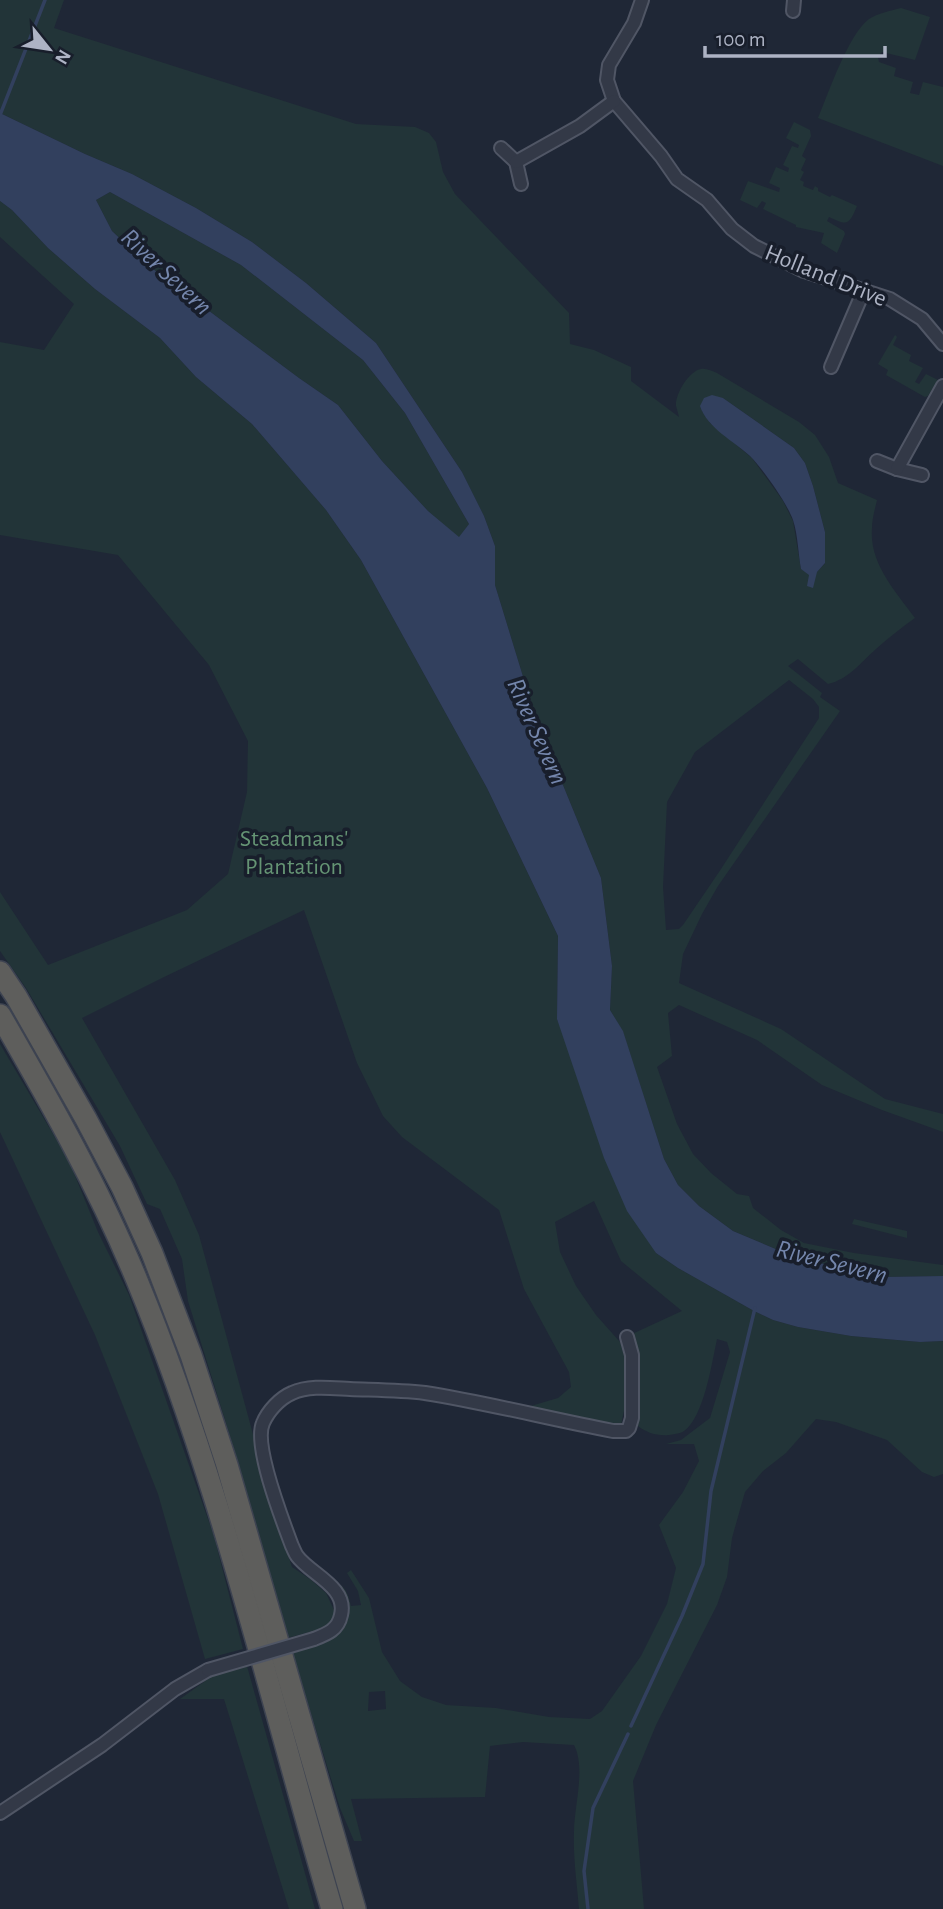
<svg xmlns="http://www.w3.org/2000/svg" width="943" height="1909" viewBox="0 0 943 1909" font-family="'Alegreya Sans',sans-serif">
  <style>
    .green { fill: #223438; fill-rule: evenodd }
    .water { fill: #32405e; fill-rule: evenodd }
    .lines { fill: none; stroke-linecap: round; stroke-linejoin: round }
    .stream { stroke: #32405e; stroke-width: 3.5 }
    .minor-casing { stroke: #505665; stroke-width: 16 }
    .trunk-casing { stroke: #3d4351; stroke-width: 24 }
    .minor { stroke: #333947; stroke-width: 12 }
    .trunk { stroke: #5e5e5c; stroke-width: 21 }
    .minor-bridge-casing { stroke: #505665; stroke-width: 16; stroke-linecap: butt }
    .minor-bridge { stroke: #333947; stroke-width: 12 }
    .labels { text-anchor: middle; stroke-width: 7; stroke-linejoin: round; paint-order: stroke }
    .street-label { font-size: 24px; fill: #adb3c4; stroke: #181e2b }
    .park-label { font-size: 24px; fill: #659474; stroke: #181e2b }
    .water-label { font-size: 26px; font-style: italic; fill: #7486ac; stroke: #181e2b }
  </style>
  <rect width="100%" height="100%" fill="#1f2736"/>
  <g class="green">
    <path d="M0,0H64L54,28L356,124L415,127L429,133L436,142L443,172L455,194L569,313L570,344L594,350L631,367V381L679,417C678,413 677,409 676,406C675,394 689,371 701,369C706,368 712,371 717,373L799,422L815,435L829,457L838,483L877,500C875,509 872,519 872,528C869,563 895,591 915,618C901,628 888,638 876,649C860,663 849,679 828,684L798,659L788,666L822,693L820,697L840,711L718,886L702,914L683,954L679,983L781,1029L885,1099L943,1114V1132L882,1110L822,1085L757,1040L679,1005L668,1013L672,1056L657,1067L677,1124L693,1154L711,1173L737,1194L749,1196L753,1208L781,1230L804,1243L854,1253L943,1265V1276L883,1277L797,1258L733,1231L699,1206L678,1185L664,1159L623,1032L610,1010L612,966L601,878L536,719L495,585V546L484,516L462,472L376,343L306,283L252,242L196,208L132,174L85,154L0,113ZM723,398L794,448L805,463L813,486L825,532V563L817,572L801,569L793,521L783,501L752,458L710,423L702,411ZM789,680L813,699L819,707V718L719,872L683,925L679,929L666,930L663,887L667,802L695,752Z"/>
    <path d="M901,8L930,17L915,60L882,52L878,57L879,62L896,68L894,76L913,82L910,93L919,95L923,82L943,87V166L818,118C829,92 848,35 869,19C878,13 890,11 901,8Z"/>
    <path d="M794,122L810,130L811,136L802,156L806,159L801,170L804,172L800,180L804,182L803,186L813,190L815,186L818,188V191L830,197L832,195L857,206C849,225 848,226 829,217L827,221L844,231L845,234L837,253L821,243L824,233L796,227V225L763,209L766,203L762,201L757,208L740,200L748,181L779,192L780,188L769,183L776,167L788,172L789,168L783,165L784,163L792,146L798,148L799,145L786,138Z"/>
    <polygon points="110,192 241,265 363,360 405,413 469,524 459,538 428,511 382,461 338,405 299,378 149,266 112,231 96,200"/>
    <path d="M0,201L12,210L48,248L95,289L160,338L196,377L252,424L326,510L361,560L487,788L558,936L557,1019L656,1253L678,1268L754,1311L773,1320L798,1327L851,1336L920,1342L943,1341V1474L934,1477L922,1472L887,1440L836,1422L816,1419L786,1453L763,1471L745,1492L732,1538L727,1577L717,1605L656,1725L633,1781L644,1909H579C577,1883 573,1858 574,1832C574,1807 586,1768 574,1745L523,1742L490,1746L485,1797L351,1799L362,1841H354L340,1808L291,1649C314,1644 329,1644 343,1624L335,1582C346,1586 348,1594 351,1606L361,1605L358,1591L347,1573L351,1570L369,1598L382,1652L400,1681L422,1697L446,1705L496,1708L549,1717L590,1719L602,1711L641,1656L667,1604L676,1568L659,1525L683,1492L699,1461L694,1444H666L681,1440L710,1418L730,1352L727,1342L717,1339C712,1362 704,1417 684,1431C680,1434 673,1434 669,1435C657,1436 647,1433 638,1426L630,1335L682,1311L621,1261L594,1201L555,1222L560,1252L576,1286L596,1315L620,1342L627,1364L628,1392L621,1425L611,1427L556,1412L524,1408L558,1398L571,1387L569,1372L524,1289L499,1210L402,1137L383,1116L357,1063L304,910L162,978L82,1018L175,1180L199,1235L276,1519L292,1567L310,1579L326,1593L334,1610L335,1619L329,1627L287,1638L239,1465L188,1301L182,1259L160,1209L147,1204L120,1146L26,988L0,951V892L48,965L187,910L228,874L247,792L248,741L209,665L118,555L0,535V342L44,350L74,304L0,237ZM385,1691L386,1709L368,1711L369,1692Z"/>
    <polygon points="895,335 897,337 893,345 911,355 909,361 923,368 915,382 919,384 926,374 938,380 928,396 925,397 886,375 888,370 878,364"/>
    <polygon points="0,1044 69,1161 98,1232 129,1295 214,1536 243,1649 205,1659 158,1494 95,1335 0,1132"/>
    <polygon points="854,1219 907,1231 907,1238 852,1224"/>
    <polygon points="247,1666 315,1909 289,1909 224,1699 180,1699 215,1674"/>
  </g>
  <g class="water">
    <path d="M0,113L85,154L132,174L196,208L252,242L306,283L376,343L462,472L484,516L495,546V585L536,719L601,878L612,966L610,1010L623,1031L664,1159L678,1185L699,1206L733,1231L797,1258L883,1277L943,1276V1341L920,1342L851,1336L798,1327L773,1320L754,1311L678,1268L656,1253L627,1211L604,1158L557,1019L558,936L487,788L361,560L326,510L252,424L196,377L160,338L95,289L48,248L12,210L0,201ZM110,192L241,265L363,360L405,413L469,524L459,537L428,511L382,461L338,405L299,378L149,266L112,231L96,200Z"/>
    <path d="M712,395L723,398L794,448L805,463L813,486L825,532V563L817,572L813,588L807,586L809,575L801,569C798,553 798,535 793,520C787,503 763,469 750,456C734,441 707,428 700,406L704,398Z"/>
  </g>
  <g class="lines">
    <g class="stream">
      <polyline points="0,115 45,0"/>
      <polyline points="631,1726 682,1616 703,1564 711,1491 755,1308"/>
      <polyline points="588,1909 584,1871 593,1808 628,1734"/>
    </g>
    <defs>
      <g id="minor">
        <polyline points="642,0 634,23 609,65 607,80 614,101 661,156 677,179 707,200 732,229 754,246 804,271 890,299 922,319 943,344"/>
        <polyline points="793,11 794,0"/>
        <polyline points="501,148 516,162 521,184"/>
        <polyline points="516,162 580,126 614,101"/>
        <polyline points="831,367 864,290"/>
        <polyline points="877,461 897,469 922,475"/>
        <polyline points="897,469 943,386"/>
        <path d="M314,1639C327,1634 338,1630 341,1615C348,1587 310,1574 297,1556C295,1553 294,1550 292,1546C283,1522 253,1445 263,1423C268,1411 280,1398 292,1393C309,1385 331,1388 350,1389C375,1390 400,1390 425,1393C488,1403 550,1419 613,1431H626L629,1428L632,1418V1355L627,1337"/>
        <polyline points="0,1813 102,1745 175,1689 208,1670"/>
      </g>
      <g id="trunk">
        <polyline points="0,972 16,996 86,1119 122,1187 152,1253 191,1355 227,1465 355,1909"/>
        <path d="M0,1015C49,1100 98,1186 136,1278C220,1480 270,1699 332,1909"/>
      </g>
    </defs>
    <use href="#minor" class="minor-casing"/>
    <use href="#trunk" class="trunk-casing"/>
    <use href="#minor" class="minor"/>
    <use href="#trunk" class="trunk"/>
    <defs>
      <polyline id="minor-bridge" points="208,1670 314,1639"/>
    </defs>
    <use href="#minor-bridge" class="minor-bridge-casing"/>
    <use href="#minor-bridge" class="minor-bridge"/>
  </g>
  <g class="labels">
    <g class="street-label">
      <text transform="translate(826 275) rotate(22)" y="8">Holland Drive</text>
    </g>
    <g class="park-label">
      <text x="294" y="846">Steadmans'<tspan x="294" dy="28">Plantation</tspan></text>
    </g>
    <g class="water-label">
      <text transform="translate(167 271) rotate(43)" y="9">River Severn</text>
      <text transform="translate(538 731) rotate(66)" y="9">River Severn</text>
      <text transform="translate(832 1261) rotate(14)" y="9">River Severn</text>
    </g>
  </g>
  <g transform="translate(49 49) rotate(120)" stroke="#181e2b" stroke-width="5" paint-order="stroke">
  <path d="M0-5L12 26L0 18L-12 26Z" fill="#adb3c4"/>
  <text y="-10" font-size="19" font-weight="bold" text-anchor="middle" fill="#adb3c4">N</text>
  </g>
  <path d="M705 46v10h180v-10" fill="none" stroke="#adb3c4" stroke-width="3.5"/>
  <text x="716" y="46" font-size="21" fill="#adb3c4" stroke="#181e2b" stroke-width="5" paint-order="stroke">100 m</text>
</svg>
